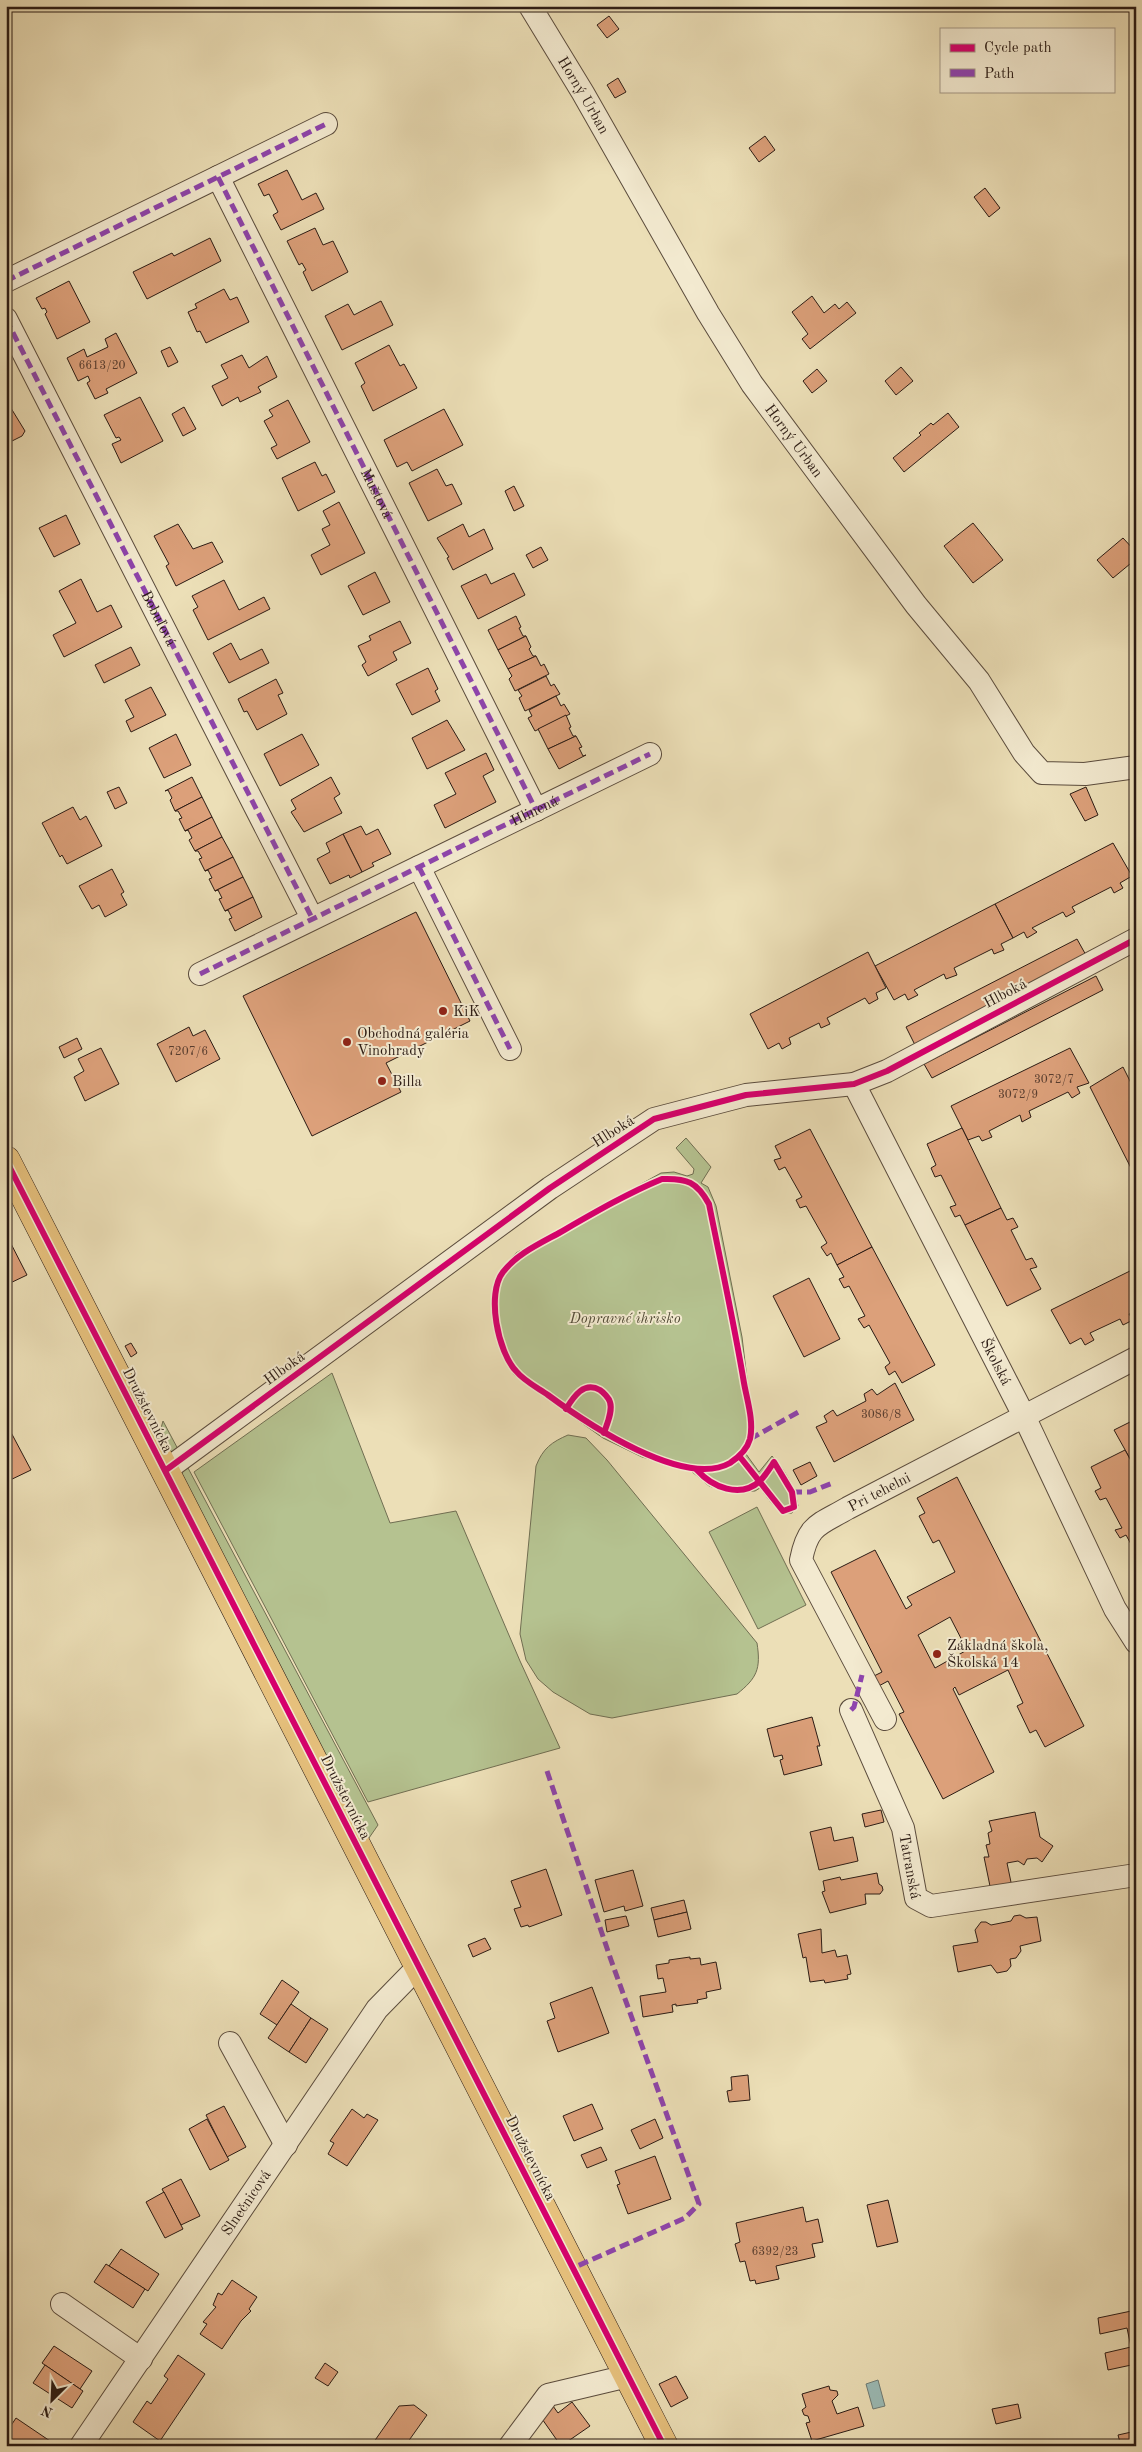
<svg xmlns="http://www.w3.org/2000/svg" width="1142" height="2452" viewBox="0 0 1142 2452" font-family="'Old Standard TT',serif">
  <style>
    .green { fill: #b5c290; stroke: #706e52 }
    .water { fill: #9bbbb6; stroke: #6e7b75 }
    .building { fill: #dca07a; stroke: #2b1b14; fill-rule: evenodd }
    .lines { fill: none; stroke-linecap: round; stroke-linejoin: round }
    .minor-casing { stroke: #5b4c3d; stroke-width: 24 }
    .major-casing { stroke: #2b1b14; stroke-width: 29 }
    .minor { stroke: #f3ead0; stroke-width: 22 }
    .major { stroke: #e6c07c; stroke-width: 28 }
    .quiet { stroke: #8e44ad; stroke-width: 5; stroke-dasharray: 10 5; stroke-linecap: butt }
    .cycleway-casing { stroke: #f3ead0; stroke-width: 9 }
    .cycleway { stroke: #d6006c; stroke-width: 6 }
    .poi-dot { fill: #8f2418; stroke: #f3ead0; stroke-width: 2 }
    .labels { text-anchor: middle; stroke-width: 4; stroke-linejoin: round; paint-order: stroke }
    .number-label { font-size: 12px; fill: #573c2e }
    .street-label { font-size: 15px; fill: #2b1b14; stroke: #f3ead0 }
    .poi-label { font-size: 15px; fill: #2b1b14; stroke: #f3ead0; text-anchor: start }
    .park-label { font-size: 15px; font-style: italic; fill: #544d39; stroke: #f3ead0 }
  </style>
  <rect width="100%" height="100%" fill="#ecdfb7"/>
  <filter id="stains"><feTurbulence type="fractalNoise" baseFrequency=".004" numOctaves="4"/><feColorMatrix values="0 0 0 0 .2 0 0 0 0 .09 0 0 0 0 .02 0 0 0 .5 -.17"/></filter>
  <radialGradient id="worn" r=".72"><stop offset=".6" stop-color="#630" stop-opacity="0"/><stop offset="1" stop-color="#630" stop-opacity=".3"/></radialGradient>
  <g class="green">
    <path d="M686,1138L711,1167L701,1183L708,1187L716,1206L742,1337L754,1437L746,1454L759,1472L772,1456C785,1469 795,1488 798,1506L792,1513C777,1515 769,1499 760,1488L755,1491L727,1492L709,1486L690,1470L642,1457L603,1438L514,1375L504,1356L494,1329L492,1299L500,1270L516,1253L661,1173L674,1172L687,1176L693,1174L694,1169L676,1148Z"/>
    <polygon points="332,1373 390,1523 456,1511 520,1661 560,1748 368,1802 194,1472"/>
    <polygon points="163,1421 378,1825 353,1861 150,1468"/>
    <path d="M568,1435L586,1438L607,1460L757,1643C761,1669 757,1678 737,1694L612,1718L590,1714L553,1692L538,1679L526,1660L520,1634L536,1466C543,1448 552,1442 568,1435Z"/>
    <polygon points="757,1507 806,1605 758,1629 709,1532"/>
  </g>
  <polygon class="water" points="878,2380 885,2406 873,2409 866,2384"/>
  <g class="building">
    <polygon points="609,16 619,29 607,38 597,25"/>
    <polygon points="618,78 626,92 615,98 607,85"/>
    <polygon points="765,136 775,150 759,162 749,148"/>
    <polygon points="287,170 302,200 316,193 324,209 281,230 273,215 278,212 269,194 264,196 258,184"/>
    <polygon points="985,188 1000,208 989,217 974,197"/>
    <polygon points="315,228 323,245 333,241 348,272 312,291 303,272 306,270 302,263 299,265 287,241"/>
    <polygon points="210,238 221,261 147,299 133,272 172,253 174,256"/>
    <polygon points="69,281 90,322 57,339 45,314 47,312 45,308 42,309 36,298"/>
    <polygon points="224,289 230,300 237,297 249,322 206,343 200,331 197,332 188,312 197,308 195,304"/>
    <polygon points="812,296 824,313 835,304 839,309 847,302 856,313 810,349 802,339 808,334 792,312"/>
    <polygon points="381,301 393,325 342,350 325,316 348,304 354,315"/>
    <polygon points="116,333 137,373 106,389 108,393 95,399 87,383 90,381 88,376 78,381 67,358 84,349 87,357 108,347 105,339"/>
    <polygon points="389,345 400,366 404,364 417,388 373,411 361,386 365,383 355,363"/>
    <polygon points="170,347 178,362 168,367 161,351"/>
    <polygon points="242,355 249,368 267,356 277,377 258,387 261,392 240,402 238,397 222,406 212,386 228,378 221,365"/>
    <polygon points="901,367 913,381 896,395 885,381"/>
    <polygon points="817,369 827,381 812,393 803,381"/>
    <polygon points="140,397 163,441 121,463 112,444 121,440 119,437 116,438 104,415"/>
    <polygon points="6,400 25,431 22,436 6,444"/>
    <polygon points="288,400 310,442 277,459 271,448 277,445 264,421 273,416 269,410"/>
    <polygon points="184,407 196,429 183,436 172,414"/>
    <polygon points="444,409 463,445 412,471 407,462 397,467 384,440"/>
    <polygon points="948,413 959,427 904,472 893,458 921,435 919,433 931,423 933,425"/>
    <polygon points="315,462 322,476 326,474 335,492 298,511 282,478"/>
    <polygon points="437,469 446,486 452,484 462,504 428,521 409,483"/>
    <polygon points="514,486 524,506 514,511 505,491"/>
    <polygon points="339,502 365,553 321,575 311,555 330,545 322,529 330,525 323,511"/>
    <polygon points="66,515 80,544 54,557 39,528"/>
    <polygon points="973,523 1003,560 973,583 944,546"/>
    <polygon points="178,524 193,549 212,542 223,562 176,586 166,566 169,564 154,536"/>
    <polygon points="463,524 469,537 484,529 493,549 453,570 447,558 449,557 437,538"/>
    <polygon points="1123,538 1136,552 1136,559 1113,578 1097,560"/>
    <polygon points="541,547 548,560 533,568 526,555"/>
    <polygon points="375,572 390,602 363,615 348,586"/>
    <polygon points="514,573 525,595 478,619 461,586 486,574 491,584"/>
    <polygon points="81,579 97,612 111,605 122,627 64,657 53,635 76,623 59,591"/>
    <polygon points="224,580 239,610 264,597 270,609 208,640 193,610 198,607 192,596"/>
    <polygon points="516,616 521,627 519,628 523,636 526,636 498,650 488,630"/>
    <polygon points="400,621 411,643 393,652 397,660 368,676 362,665 366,662 358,646 371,640 369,636"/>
    <polygon points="526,636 531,647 529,649 533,656 536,656 508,669 498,650"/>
    <polygon points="231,643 240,660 262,649 269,663 229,683 213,653"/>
    <polygon points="131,647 140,665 104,683 95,665"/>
    <polygon points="536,656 541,666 544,664 549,674 515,691 509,679 512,676 508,669"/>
    <polygon points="428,668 438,689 435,691 440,701 412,715 396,684"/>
    <polygon points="546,676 551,686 554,684 560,694 525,711 519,698 522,696 518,690"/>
    <polygon points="276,679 283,693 278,695 287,714 257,730 247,711 244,712 238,699"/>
    <polygon points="151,687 166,715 131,732 126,721 134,717 125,700"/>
    <polygon points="556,696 561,706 564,704 570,714 535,731 528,718 532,716 529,710"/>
    <polygon points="566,715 571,727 569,728 573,736 576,736 548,749 538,729"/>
    <polygon points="447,720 465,750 427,769 412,738"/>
    <polygon points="176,734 191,765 164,778 149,748"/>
    <polygon points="302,734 319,765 280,786 264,754"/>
    <polygon points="576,736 582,747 579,748 583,756 586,755 559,769 548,749"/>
    <polygon points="486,753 494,770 483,776 496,802 445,828 434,805 456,794 445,773"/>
    <polygon points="192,777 202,797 175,811 170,800 172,798 168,790 165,791"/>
    <polygon points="331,777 340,794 334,798 342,813 304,832 291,812 296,809 291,800"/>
    <polygon points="119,787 127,803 115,809 107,792"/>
    <polygon points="1086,787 1098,815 1085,821 1070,794"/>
    <polygon points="202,797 212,817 185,831 179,819 182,818 178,811 175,811"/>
    <polygon points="73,807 80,820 86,816 102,846 67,864 62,855 60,857 42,823"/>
    <polygon points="212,817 222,837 195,851 189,840 192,838 188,830 185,831"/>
    <polygon points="361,826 366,835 378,829 391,854 372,863 374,866 362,872 343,834"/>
    <polygon points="343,834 362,872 350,878 349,875 330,884 317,859 330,852 326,843"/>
    <polygon points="222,837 233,857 205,871 199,859 202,858 198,851 195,851"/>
    <polygon points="1113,843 1132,876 1120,883 1123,888 1114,893 1111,887 1072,907 1075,912 1066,917 1063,912 1032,928 1037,932 1027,938 1024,932 1013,938 995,904"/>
    <polygon points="233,857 243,877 215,891 209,879 212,878 208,870 205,871"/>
    <polygon points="112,869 124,892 121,894 127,905 105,917 99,905 92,909 79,886"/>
    <polygon points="243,877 253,897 225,911 219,899 222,898 218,890 215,891"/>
    <polygon points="253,897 262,917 235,931 229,919 232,918 228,910 225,911"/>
    <polygon points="995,904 1013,938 1001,944 1004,950 994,954 992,949 954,968 957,975 946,979 944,974 914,990 918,995 908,1000 905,994 894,1000 875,966"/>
    <polygon points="416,912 470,1021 386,1063 401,1092 312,1136 243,996"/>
    <polygon points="1077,939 1087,957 915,1045 906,1027"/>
    <polygon points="868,952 886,988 876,993 878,999 869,1004 865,998 827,1018 830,1024 821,1028 819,1023 789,1038 791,1044 782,1049 779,1043 768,1049 750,1014"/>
    <polygon points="1096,976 1103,990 932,1078 924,1064"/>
    <polygon points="189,1027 193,1036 205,1030 220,1059 176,1082 157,1044"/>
    <polygon points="77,1038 82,1049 64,1058 59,1047"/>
    <polygon points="101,1048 119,1084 85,1101 74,1077 84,1071 78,1059"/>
    <polygon points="1070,1048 1089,1083 1077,1087 1080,1093 1072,1098 1068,1092 1029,1111 1031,1117 1022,1122 1020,1115 989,1131 992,1137 982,1141 979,1136 968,1140 951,1106"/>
    <polygon points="1123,1067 1133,1087 1136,1086 1134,1174 1090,1087"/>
    <polygon points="962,1128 1001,1208 965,1225 960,1215 955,1217 950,1207 956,1205 941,1175 935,1177 931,1168 936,1165 927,1144"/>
    <polygon points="810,1129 872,1247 837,1265 831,1253 827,1256 821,1247 827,1243 806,1206 800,1208 796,1200 802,1197 785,1167 779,1170 774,1160 781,1158 775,1146"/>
    <polygon points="1001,1208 1007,1220 1013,1218 1018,1227 1011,1230 1026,1260 1032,1258 1037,1267 1030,1269 1041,1289 1007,1306 965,1225"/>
    <polygon points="6,1234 27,1275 6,1285"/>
    <polygon points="872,1247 935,1365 902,1383 895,1371 889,1375 885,1367 890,1363 869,1325 864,1328 858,1319 865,1316 849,1286 844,1288 839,1279 844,1277 837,1265"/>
    <polygon points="1136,1268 1136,1311 1129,1314 1133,1320 1123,1325 1120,1319 1090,1333 1094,1340 1085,1345 1081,1338 1070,1344 1051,1310"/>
    <polygon points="809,1278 840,1339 804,1357 773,1296"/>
    <polygon points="131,1343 137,1353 131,1357 125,1346"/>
    <polygon points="895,1383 914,1420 834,1462 816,1427 827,1422 824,1416 833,1410 837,1416 866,1401 864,1394 872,1389 877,1395"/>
    <polygon points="1136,1419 1136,1463 1133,1464 1114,1430"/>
    <polygon points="6,1423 31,1470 6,1482"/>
    <polygon points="1125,1450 1136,1470 1136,1544 1132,1546 1126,1535 1120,1538 1115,1530 1122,1528 1106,1498 1100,1500 1095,1491 1101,1488 1091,1467"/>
    <polygon points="810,1462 817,1476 801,1485 793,1470"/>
    <path d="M957,1477L1084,1726L1045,1747L1036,1730L1030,1733L1017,1706L1023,1703L1008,1670L959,1695L955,1687L953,1689L994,1772L943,1799L899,1714L904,1712L888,1681L875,1688L870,1678L882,1672L831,1572L875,1550L906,1609L912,1605L907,1597L955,1572L939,1540L933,1543L919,1516L925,1513L917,1498ZM950,1617L967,1650L935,1668L918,1635Z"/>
    <polygon points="812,1717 820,1746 817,1746 822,1765 784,1775 780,1760 783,1759 782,1755 774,1757 767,1729"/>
    <polygon points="881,1810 884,1822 865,1827 862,1814"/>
    <polygon points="1035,1812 1040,1837 1053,1846 1042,1862 1037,1858 1027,1859 1024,1865 1018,1861 1007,1863 1012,1887 991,1891 984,1857 989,1857 986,1845 990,1844 988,1833 992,1831 989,1821"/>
    <polygon points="831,1827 834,1841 853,1837 858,1861 819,1870 810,1832"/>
    <polygon points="546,1869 562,1915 529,1927 528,1925 521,1927 514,1909 521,1907 511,1881"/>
    <polygon points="633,1870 643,1906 625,1911 624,1906 604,1912 595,1880"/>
    <polygon points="877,1873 879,1884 882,1886 883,1890 880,1894 865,1894 866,1904 830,1913 822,1892 825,1891 823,1881 840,1877 841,1880"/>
    <polygon points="684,1900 687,1912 654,1920 651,1908"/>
    <polygon points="687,1912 691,1929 658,1937 654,1920"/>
    <polygon points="1020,1915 1026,1918 1037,1917 1041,1941 1020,1946 1021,1951 1016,1958 1010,1959 1011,1966 1007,1971 997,1973 991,1965 958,1972 953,1946 978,1942 975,1930 981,1922 986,1922 991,1925 1011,1921 1014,1916"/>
    <polygon points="626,1916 629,1926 607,1932 605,1920"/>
    <polygon points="821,1929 822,1953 835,1950 837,1957 847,1955 851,1974 847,1975 848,1979 825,1983 824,1980 810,1982 806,1957 803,1958 798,1934"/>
    <polygon points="485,1938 491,1949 473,1957 468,1945"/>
    <polygon points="690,1957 690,1959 700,1958 701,1965 716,1962 721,1989 706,1992 707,1998 697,2000 698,2003 676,2006 676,2004 672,2005 673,2012 643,2017 640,1996 666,1992 663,1978 658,1979 656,1965 669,1963 669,1960"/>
    <polygon points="282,1980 299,1992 277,2025 260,2014"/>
    <polygon points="592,1987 609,2033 558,2052 547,2021 555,2018 550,2003"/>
    <polygon points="291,2004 311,2018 289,2052 268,2038"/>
    <polygon points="311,2018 328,2029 306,2063 289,2052"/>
    <polygon points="748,2075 750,2100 729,2102 727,2091 732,2090 731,2077"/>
    <polygon points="592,2104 603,2129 574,2141 563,2116"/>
    <polygon points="224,2106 246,2147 227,2157 206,2115"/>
    <polygon points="352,2109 364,2118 367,2114 378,2120 347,2166 328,2154 334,2143 330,2141"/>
    <polygon points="207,2119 229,2160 210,2170 189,2129"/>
    <polygon points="655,2119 663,2138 640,2149 631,2130"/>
    <polygon points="601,2147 607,2160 587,2168 581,2155"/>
    <polygon points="655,2156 671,2199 628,2214 617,2185 620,2184 615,2171"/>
    <polygon points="181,2179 200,2216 181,2225 162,2189"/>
    <polygon points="164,2192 183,2229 165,2238 146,2202"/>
    <polygon points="888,2200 898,2242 877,2247 867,2205"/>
    <polygon points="803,2207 806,2222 818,2219 823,2242 812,2244 815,2257 776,2266 779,2279 756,2284 755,2280 750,2281 745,2261 740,2262 735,2244 740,2242 736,2223"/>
    <polygon points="121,2249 159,2274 148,2291 109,2266"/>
    <polygon points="106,2264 145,2289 133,2308 94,2282"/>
    <polygon points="232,2280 257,2297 249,2309 251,2311 241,2321 222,2349 200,2334 207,2324 203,2322 216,2307 213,2305 218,2293 222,2295"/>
    <polygon points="1136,2310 1136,2364 1108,2370 1105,2353 1131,2347 1127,2328 1100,2334 1098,2318"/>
    <polygon points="54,2346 92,2371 80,2389 42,2363"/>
    <polygon points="178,2355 205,2374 160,2441 133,2422 147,2401 151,2404 168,2379 164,2376"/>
    <polygon points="325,2363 338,2372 328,2386 315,2378"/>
    <polygon points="45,2365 83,2391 72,2408 33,2383"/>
    <polygon points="676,2376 688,2398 671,2407 659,2384"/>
    <polygon points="829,2386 830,2390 837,2391 838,2395 832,2401 837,2414 858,2407 864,2426 812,2441 806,2423 810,2422 808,2416 804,2415 802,2410 806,2407 802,2394"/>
    <polygon points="572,2402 590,2426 561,2446 540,2416 553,2406 558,2413"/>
    <polygon points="1018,2404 1021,2418 996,2424 992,2409"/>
    <polygon points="414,2405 427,2415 405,2446 371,2446 399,2406"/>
    <polygon points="16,2418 50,2441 47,2446 19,2446 6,2437 6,2433"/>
    <polygon points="1136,2431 1136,2446 1121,2446 1118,2435"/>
  </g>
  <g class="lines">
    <defs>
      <g id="minor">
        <path id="s1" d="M530,6L583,93L708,313L752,384L916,605L979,681L1024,753L1042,773L1085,774L1136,767"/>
        <path id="s2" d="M218,177L536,810"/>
        <polyline points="6,281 326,124"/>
        <path id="s3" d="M6,319L312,918"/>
        <polyline points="419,867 510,1049"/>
        <path id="s4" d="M200,974L650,754"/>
        <path id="s5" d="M854,1084L1024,1416L1115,1609L1136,1642"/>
        <polyline points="166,1470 550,1188 654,1119 746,1095 854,1084 887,1071 1136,939"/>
        <path id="s6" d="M851,1710L903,1828L916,1898L931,1906L1136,1875"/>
        <path id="s7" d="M885,1719L801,1560C808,1524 819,1525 848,1508L1136,1358"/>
        <polyline points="230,2043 286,2145"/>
        <polyline points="62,2304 141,2359"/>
        <path id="s8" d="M81,2446L377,2009L419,1966"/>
        <polyline points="510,2446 548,2395 628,2376"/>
      </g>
      <polyline id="major" points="6,1160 664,2446"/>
    </defs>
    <use href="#minor" class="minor-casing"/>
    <use href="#major" class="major-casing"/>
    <use href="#minor" class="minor"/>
    <use href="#major" class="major"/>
    <g class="quiet">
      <polyline points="218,177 536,810"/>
      <polyline points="6,281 326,124"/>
      <polyline points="6,319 312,918"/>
      <polyline points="419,867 510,1049"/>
      <polyline points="200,974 650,754"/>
      <polyline points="750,1439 802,1410"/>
      <polyline points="792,1492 810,1492 835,1482"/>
      <polyline points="851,1710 854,1707 862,1675"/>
      <polyline points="547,1771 611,1960 699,2204 685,2218 573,2268"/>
    </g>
    <defs>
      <g id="cycleway">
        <polyline points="6,1168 9,1166 664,2446"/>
        <path d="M662,1179C687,1178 697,1182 709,1204C721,1264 734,1323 744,1383C747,1400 754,1421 750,1439C747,1450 739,1457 730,1463C684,1489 586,1423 548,1395C538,1388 524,1381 516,1371C498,1352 486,1294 503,1272C517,1254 539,1244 559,1233C592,1214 626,1194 662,1179Z"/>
        <path d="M566,1409C574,1396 584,1381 600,1390C603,1392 609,1398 610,1402C613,1411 607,1424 604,1433"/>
        <polyline points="166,1470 550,1188 654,1119 746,1095 854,1084 887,1071 1136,939"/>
        <path d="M697,1470C712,1487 740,1499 760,1481C765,1476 770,1468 774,1462L792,1492L794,1507L783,1511L740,1457"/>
      </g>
    </defs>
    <use href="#cycleway" class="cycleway-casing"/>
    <use href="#cycleway" class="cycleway"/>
  </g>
  <g class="poi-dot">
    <circle cx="443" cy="1011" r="5"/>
    <circle cx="347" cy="1042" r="5"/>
    <circle cx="382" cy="1081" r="5"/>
    <circle cx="937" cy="1654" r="5"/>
  </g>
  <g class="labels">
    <g class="number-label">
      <text x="102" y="369">6613/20</text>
      <text x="188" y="1055">7207/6</text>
      <text x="1054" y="1083">3072/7</text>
      <text x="1018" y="1098">3072/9</text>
      <text x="881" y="1418">3086/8</text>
      <text x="775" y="2255">6392/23</text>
    </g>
    <g class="street-label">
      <text dy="5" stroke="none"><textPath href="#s1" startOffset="104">Horný Urban</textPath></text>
      <text dy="5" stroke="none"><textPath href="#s1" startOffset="509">Horný Urban</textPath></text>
      <text dy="5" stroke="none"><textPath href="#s2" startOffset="354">Muštová</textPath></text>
      <text dy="5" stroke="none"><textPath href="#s3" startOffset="336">Bobuľová</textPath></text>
      <text dy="5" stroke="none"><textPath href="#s4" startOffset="372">Hlinená</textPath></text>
      <text transform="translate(1005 993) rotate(-28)" y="5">Hlboká</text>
      <text transform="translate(613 1131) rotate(-33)" y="5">Hlboká</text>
      <text dy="5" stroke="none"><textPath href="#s5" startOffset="312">Školská</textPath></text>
      <text transform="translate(284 1368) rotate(-36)" y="5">Hlboká</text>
      <text transform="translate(148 1410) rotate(63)" y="5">Družstevnícka</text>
      <text dy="5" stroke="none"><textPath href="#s7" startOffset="289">Pri tehelni</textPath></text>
      <text transform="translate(346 1797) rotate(63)" y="5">Družstevnícka</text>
      <text dy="5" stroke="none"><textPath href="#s6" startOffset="168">Tatranská</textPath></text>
      <text transform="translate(531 2158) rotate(63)" y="5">Družstevnícka</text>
      <text dy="5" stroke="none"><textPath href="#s8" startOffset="294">Slnečnicová</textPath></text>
    </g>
    <g class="poi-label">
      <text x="453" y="1016">KiK</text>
      <text x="357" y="1038">Obchodná galéria<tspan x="357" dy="17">Vinohrady</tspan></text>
      <text x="392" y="1086">Billa</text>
      <text x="947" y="1650">Základná škola,<tspan x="947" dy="17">Školská 14</tspan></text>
    </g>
    <g class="park-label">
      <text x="625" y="1323">Dopravné ihrisko</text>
    </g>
  </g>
  <rect width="1142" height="2452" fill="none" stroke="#ecdfb7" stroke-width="25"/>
  <rect x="8" y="8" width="1127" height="2437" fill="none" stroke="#2b1b14" stroke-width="2.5"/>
  <rect x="12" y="12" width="1117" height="2427" fill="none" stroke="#2b1b14"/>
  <rect x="940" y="28" width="175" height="65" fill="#f3ead0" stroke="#a39785"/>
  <rect x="950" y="44" width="25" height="8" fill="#d6006c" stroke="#a39785"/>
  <text x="984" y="52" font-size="15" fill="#2b1b14">Cycle path</text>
  <rect x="950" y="69" width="25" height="8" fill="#8e44ad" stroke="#a39785"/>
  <text x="984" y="78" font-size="15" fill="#2b1b14">Path</text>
  <g transform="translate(52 2400) rotate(204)" stroke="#f3ead0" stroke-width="4" paint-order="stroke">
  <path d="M0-4L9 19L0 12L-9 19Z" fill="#2b1b14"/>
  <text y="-8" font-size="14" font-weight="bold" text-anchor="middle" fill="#2b1b14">N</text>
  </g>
  <rect width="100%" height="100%" filter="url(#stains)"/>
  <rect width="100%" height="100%" fill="url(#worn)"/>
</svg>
